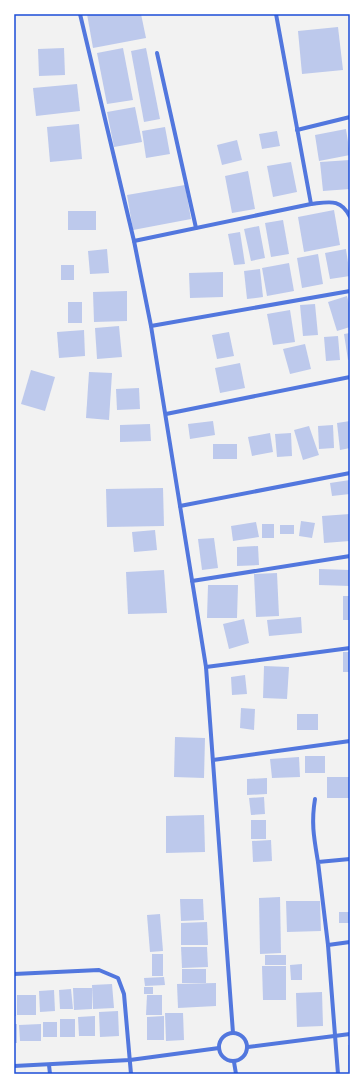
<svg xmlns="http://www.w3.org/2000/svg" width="364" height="1088" viewBox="0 0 364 1088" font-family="Roboto,sans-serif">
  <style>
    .building { fill: #bdc9ec }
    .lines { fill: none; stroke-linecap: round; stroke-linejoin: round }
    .minor { stroke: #5277de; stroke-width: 4 }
    .neatline { fill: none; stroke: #1d4ed8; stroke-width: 1.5 }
  </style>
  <rect width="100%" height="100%" fill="#f2f2f2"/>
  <g class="building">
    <polygon points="87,14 141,14 146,38 93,48"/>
    <polygon points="338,27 343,70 302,74 298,31"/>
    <polygon points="64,48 65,75 39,76 38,49"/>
    <polygon points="123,48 133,100 107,104 97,53"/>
    <polygon points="146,48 160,119 144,122 131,51"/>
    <polygon points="77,84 80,111 36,116 33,88"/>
    <polygon points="135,107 142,142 114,147 107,112"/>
    <polygon points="79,124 82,159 50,162 47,127"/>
    <polygon points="165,127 170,154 146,158 142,131"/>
    <polygon points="346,129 350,155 319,161 315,135"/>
    <polygon points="277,131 280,146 262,149 259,134"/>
    <polygon points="237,140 242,160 222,165 217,145"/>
    <polygon points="350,160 350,189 323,191 320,162"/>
    <polygon points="291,162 297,192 273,197 267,166"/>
    <polygon points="248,171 255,209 232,213 225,176"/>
    <polygon points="185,185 191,219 133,230 127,195"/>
    <polygon points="334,210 340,245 304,252 298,217"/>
    <rect x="68" y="211" width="28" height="19"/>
    <polygon points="283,220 289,254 271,257 265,223"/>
    <polygon points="259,226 265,258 251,261 244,229"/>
    <polygon points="240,232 245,264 234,265 228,234"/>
    <polygon points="107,249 109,273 90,274 88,251"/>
    <polygon points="346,249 350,276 330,279 325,253"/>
    <polygon points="318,254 323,284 302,288 297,258"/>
    <polygon points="289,263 294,291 267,296 262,268"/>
    <rect x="61" y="265" width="13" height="15"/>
    <polygon points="260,269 263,297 247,299 244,271"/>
    <polygon points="223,272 223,297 190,298 189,273"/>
    <polygon points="127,291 127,321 94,322 93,292"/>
    <polygon points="347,296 350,307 350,327 337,331 328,302"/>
    <rect x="68" y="302" width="14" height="21"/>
    <polygon points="315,304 318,335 303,336 300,305"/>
    <polygon points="290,310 295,342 273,345 267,314"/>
    <polygon points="119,326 122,357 97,359 95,328"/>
    <polygon points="84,330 85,356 59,358 57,332"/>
    <polygon points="229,332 234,356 217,359 212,335"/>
    <polygon points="350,333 350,359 348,360 344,334"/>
    <polygon points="338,336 340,360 326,361 324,337"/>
    <polygon points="305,344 311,369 290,374 283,349"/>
    <polygon points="240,363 245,388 220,393 215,368"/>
    <polygon points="31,370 55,377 45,411 21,404"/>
    <polygon points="89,372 112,373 109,420 86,418"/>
    <polygon points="139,388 140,409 117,410 116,389"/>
    <polygon points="213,421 215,435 190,439 188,424"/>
    <polygon points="350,421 350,448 340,450 337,423"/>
    <polygon points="150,424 151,441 120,442 120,425"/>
    <polygon points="333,425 334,448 319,449 318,426"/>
    <polygon points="309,426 319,455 303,460 294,430"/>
    <polygon points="270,433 273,452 252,456 248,437"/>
    <polygon points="291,433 292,456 277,457 275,434"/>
    <rect x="213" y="444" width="24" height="15"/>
    <polygon points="350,480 350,494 332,496 330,483"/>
    <polygon points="163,488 164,526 107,527 106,489"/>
    <polygon points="350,514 350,541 324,543 322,516"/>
    <polygon points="301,521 315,523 312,538 299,536"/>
    <polygon points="256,522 259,537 233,541 231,526"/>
    <rect x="262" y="524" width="12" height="14"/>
    <rect x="280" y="525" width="14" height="9"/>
    <polygon points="155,530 157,550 134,552 132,532"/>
    <polygon points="214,538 218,568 202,570 198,539"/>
    <polygon points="258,546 259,565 237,566 237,547"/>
    <polygon points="319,569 350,570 350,586 319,585"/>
    <polygon points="164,570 167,613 128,614 126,572"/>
    <polygon points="277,573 279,616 256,617 254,574"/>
    <polygon points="208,585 238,585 237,618 207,618"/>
    <rect x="343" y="596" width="7" height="24"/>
    <polygon points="301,617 302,633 269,636 267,620"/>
    <polygon points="244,619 249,643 229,649 223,624"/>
    <rect x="343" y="652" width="7" height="20"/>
    <polygon points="264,666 289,667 287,699 263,698"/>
    <polygon points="245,675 247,694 232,695 231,677"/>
    <polygon points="241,708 255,709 254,730 240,728"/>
    <rect x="297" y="714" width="21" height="16"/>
    <polygon points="175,737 205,738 204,778 174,777"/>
    <rect x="305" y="756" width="20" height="17"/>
    <polygon points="299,757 300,777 272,778 270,759"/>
    <rect x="327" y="777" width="23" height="21"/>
    <polygon points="267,778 267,794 247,795 247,779"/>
    <polygon points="264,797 265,814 251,815 249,798"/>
    <polygon points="204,815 205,852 166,853 166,816"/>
    <rect x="251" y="820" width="15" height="19"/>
    <polygon points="271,840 272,861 253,862 252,841"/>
    <polygon points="280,897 281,953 260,954 259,898"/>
    <polygon points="180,899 203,899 204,920 181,921"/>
    <polygon points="286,901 320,901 321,931 287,932"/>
    <rect x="339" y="912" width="11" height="11"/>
    <polygon points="160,914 163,951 150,952 147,915"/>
    <polygon points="207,922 208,945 181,945 181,923"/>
    <polygon points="181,947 207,947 208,967 182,968"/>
    <rect x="152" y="954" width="11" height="22"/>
    <rect x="265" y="955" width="21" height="10"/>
    <polygon points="302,964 302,980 291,980 290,965"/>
    <polygon points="262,966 286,966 286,1000 263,1000"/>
    <rect x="182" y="969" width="24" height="14"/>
    <polygon points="164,977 165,985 145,986 144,978"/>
    <polygon points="216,983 216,1006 178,1008 177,984"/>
    <polygon points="112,984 114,1008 93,1009 92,985"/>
    <rect x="144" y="987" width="9" height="7"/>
    <polygon points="73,988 92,988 92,1009 74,1010"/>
    <polygon points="71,989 73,1009 60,1009 59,990"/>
    <polygon points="54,990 55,1011 40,1012 39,991"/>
    <polygon points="322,992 323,1026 297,1027 296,993"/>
    <rect x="17" y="995" width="19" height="20"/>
    <polygon points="147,995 162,995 162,1015 146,1015"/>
    <polygon points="14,997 15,997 16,1016 14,1016"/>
    <polygon points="118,1011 119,1036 100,1037 99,1012"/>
    <polygon points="165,1013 183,1013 184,1040 166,1041"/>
    <polygon points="95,1016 95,1036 79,1036 78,1017"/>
    <polygon points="164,1016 164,1040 147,1040 147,1017"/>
    <rect x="60" y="1019" width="15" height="18"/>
    <rect x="43" y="1022" width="14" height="15"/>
    <rect x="14" y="1024" width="3" height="19"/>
    <polygon points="41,1024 41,1041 20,1041 19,1025"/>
    <rect x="348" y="1045" width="2" height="27"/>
  </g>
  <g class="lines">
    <g class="minor">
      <polyline points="80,14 134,241 151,326 206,667 233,1033"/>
      <polyline points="276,14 311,204"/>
      <polyline points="157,53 196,228"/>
      <polyline points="297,130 350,117"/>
      <path d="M134,241L311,204C329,202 341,198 350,217"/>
      <polyline points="151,326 350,291"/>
      <polyline points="166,414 350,377"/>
      <polyline points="180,506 350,473"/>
      <polyline points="192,581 350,556"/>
      <polyline points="206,667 350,648"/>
      <polyline points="213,760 350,741"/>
      <path d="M315,799C311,823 314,838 318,862"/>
      <polyline points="328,945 350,942"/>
      <polyline points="14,974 99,970 118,978 124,994 131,1074"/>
      <circle cx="233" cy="1047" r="14"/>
      <polyline points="248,1047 350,1034"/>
      <polyline points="234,1062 236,1074"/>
      <polyline points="49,1065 50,1074"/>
      <polyline points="14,1066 130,1060 219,1048"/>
      <polyline points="338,1074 328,945 318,862 350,859"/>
    </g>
  </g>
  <rect width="364" height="1088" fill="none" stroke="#ffffff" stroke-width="30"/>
  <rect x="15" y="15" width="334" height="1058" class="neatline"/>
</svg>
